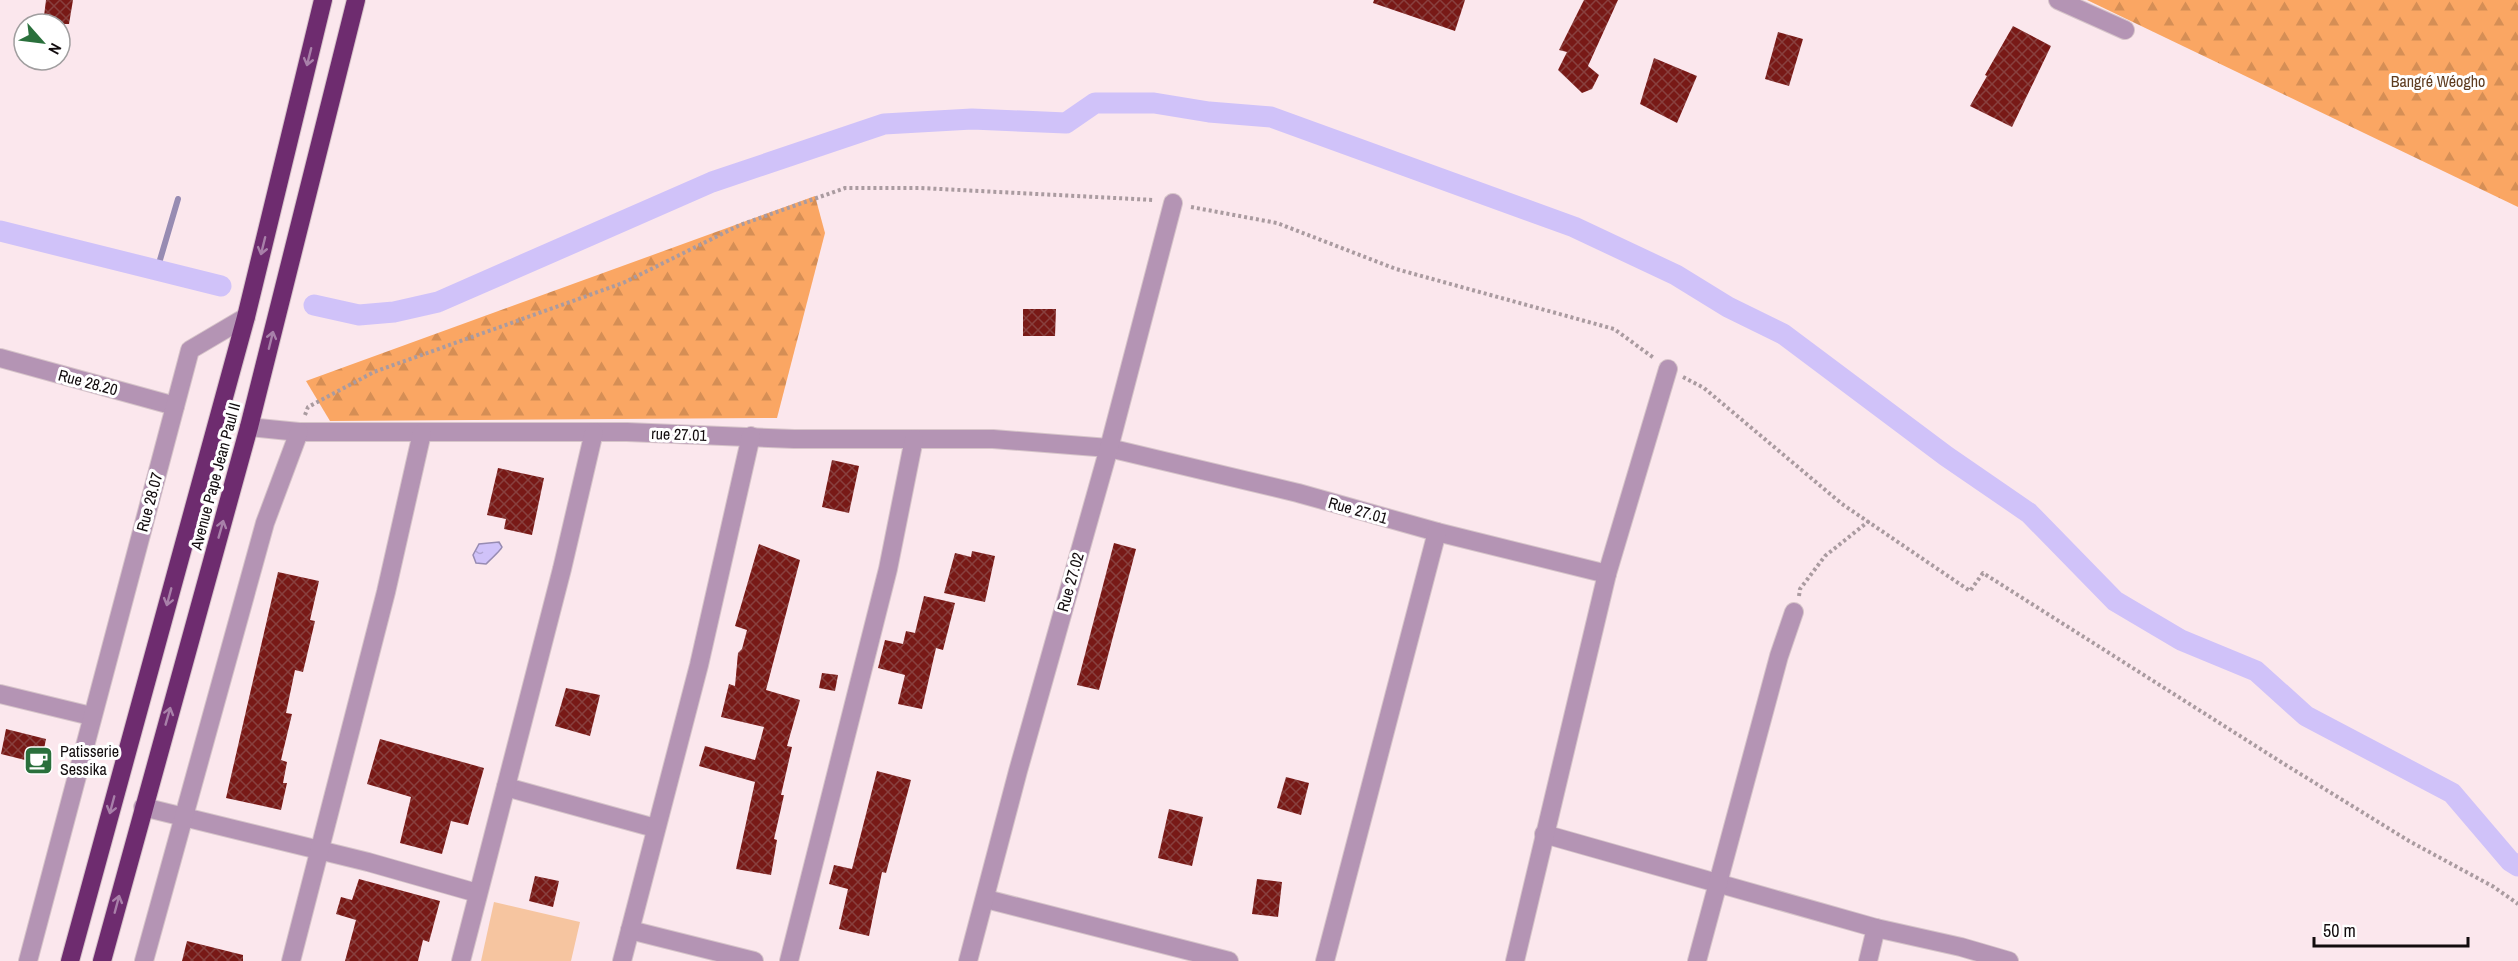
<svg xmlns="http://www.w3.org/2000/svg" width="2518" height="961" viewBox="0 0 2518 961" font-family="'Archivo Narrow',sans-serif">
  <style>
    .forest { fill: url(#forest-firs) }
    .garden { fill: #f6c5a0 }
    .water { fill: url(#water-ripples); stroke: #978bb2; stroke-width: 1.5 }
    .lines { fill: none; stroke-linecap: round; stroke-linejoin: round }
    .stream { stroke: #978bb2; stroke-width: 6 }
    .canal { stroke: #d0c2f9; stroke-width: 21 }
    .building { fill: url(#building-cross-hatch) }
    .minor-casing { stroke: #d6c4c9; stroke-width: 20 }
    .highway-casing { stroke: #d6c4c9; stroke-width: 20 }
    .path { stroke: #aa9ba0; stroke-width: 4; stroke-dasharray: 3 3; stroke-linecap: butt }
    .minor { stroke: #b494b4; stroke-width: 18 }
    .highway { stroke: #6e2c6f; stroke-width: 18 }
    .oneway { stroke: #a880a9 }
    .labels { text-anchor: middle; stroke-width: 6; stroke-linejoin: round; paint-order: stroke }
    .park-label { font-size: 16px; fill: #5e3c20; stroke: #fff }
    .street-label { font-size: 16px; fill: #120c0e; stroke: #fff }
    .poi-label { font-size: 16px; fill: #120c0e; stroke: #fff; text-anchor: start }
  </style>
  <defs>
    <pattern id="forest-firs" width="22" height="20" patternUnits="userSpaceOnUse" patternTransform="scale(1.5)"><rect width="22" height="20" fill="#faa663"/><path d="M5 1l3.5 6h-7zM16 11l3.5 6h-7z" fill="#d58e55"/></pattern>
    <pattern id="water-ripples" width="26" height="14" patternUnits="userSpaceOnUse" patternTransform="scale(1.5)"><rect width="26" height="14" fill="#d0c2f9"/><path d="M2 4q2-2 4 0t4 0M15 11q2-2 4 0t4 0" fill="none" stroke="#b2a6d4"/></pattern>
    <pattern id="building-cross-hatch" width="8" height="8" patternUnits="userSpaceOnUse" patternTransform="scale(1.5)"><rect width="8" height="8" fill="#781916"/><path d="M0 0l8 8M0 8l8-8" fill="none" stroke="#88403e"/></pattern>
  </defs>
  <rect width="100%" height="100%" fill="#fbe7ed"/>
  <g class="forest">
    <polygon points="2087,0 2518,0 2518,207"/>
    <polygon points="815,196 825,233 777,418 330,421 306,381"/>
  </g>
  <polygon class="garden" points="494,902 580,922 571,961 481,961"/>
  <path class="water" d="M499,542L502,547C501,550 489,561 486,564L476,563L473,555L479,544Z"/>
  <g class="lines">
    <polyline class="stream" points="157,270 178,199"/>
    <g class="canal">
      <polyline points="0,231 221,286"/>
      <polyline points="314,305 359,315 394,312 438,302 712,182 884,124 972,119 1066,123 1095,103 1154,103 1209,112 1271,117 1574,227 1676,275 1728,307 1783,334 1946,456 2029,513 2115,601 2181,640 2256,671 2306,716 2452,793 2510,861 2518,866"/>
    </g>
  </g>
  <g class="building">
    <polygon points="46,0 73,0 69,24 43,24"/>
    <polygon points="1374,0 1465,0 1455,31 1373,3"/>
    <polygon points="1584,0 1618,0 1588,66 1599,75 1592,89 1582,93 1558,70 1567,52 1559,50"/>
    <polygon points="2013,26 2051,46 2012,127 1970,106 1987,76 1985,75"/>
    <polygon points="1778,32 1803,39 1789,86 1765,79"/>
    <polygon points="1654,58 1697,76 1677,123 1640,104"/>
    <polygon points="1023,309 1056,309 1055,336 1023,336"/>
    <polygon points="832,460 859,466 849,513 822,507"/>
    <polygon points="498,468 544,478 532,535 504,529 506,519 487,515"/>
    <polygon points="1114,543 1136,549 1099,690 1077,685"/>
    <polygon points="759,544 800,560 766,690 800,700 787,746 792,747 781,795 784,795 774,839 777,840 771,875 736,869 755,782 699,766 705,746 755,760 764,727 721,717 729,684 735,686 738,653 742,649 747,630 735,626"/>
    <polygon points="972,551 995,556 985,602 944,593 955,553 971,557"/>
    <polygon points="278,572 319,581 310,620 315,621 303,672 295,670 286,713 292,714 281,760 287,762 283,783 287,783 281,810 226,798"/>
    <polygon points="924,596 955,603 943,650 936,648 922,709 898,704 905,675 878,668 885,640 903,644 906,631 915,633"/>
    <polygon points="822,673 838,675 835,691 819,688"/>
    <polygon points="566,688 600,695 590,736 555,726"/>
    <polygon points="6,729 46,739 41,764 1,754"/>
    <polygon points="380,739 484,768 468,825 451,821 442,854 400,843 411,797 367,784"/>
    <polygon points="877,771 911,780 886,873 882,872 869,936 839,929 848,889 829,884 834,865 852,869"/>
    <polygon points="1286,777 1309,783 1301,815 1277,808"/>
    <polygon points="1169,809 1203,817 1192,866 1158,858"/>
    <polygon points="535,876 559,881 553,907 529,901"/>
    <polygon points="359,879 440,901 429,942 423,940 418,961 345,961 356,920 336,914 341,897 352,900"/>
    <polygon points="1257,879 1282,882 1278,917 1252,914"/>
    <polygon points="187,941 243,955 243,961 182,961"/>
  </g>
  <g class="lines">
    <defs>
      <g id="minor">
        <polyline points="2058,0 2125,30"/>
        <polyline points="0,358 175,406"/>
        <polyline points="249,427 299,432 627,432 794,439 993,439 1109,448 1298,493 1437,532 1607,574"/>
        <polyline points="0,694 91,716"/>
        <polyline points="506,787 655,828"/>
        <polyline points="143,807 368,862 477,893"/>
        <polyline points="1544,834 1876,928 1961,947 2009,961"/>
        <polyline points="986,899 1229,961"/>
        <polyline points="630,930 754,961"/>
        <polyline points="28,961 190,350 246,317"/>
        <polyline points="144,961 265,523 299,432"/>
        <polyline points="291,961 386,592 422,433"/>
        <polyline points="461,961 562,569 594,432"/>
        <polyline points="622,961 699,665 751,436"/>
        <polyline points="789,961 888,569 914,439"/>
        <polyline points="968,961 1018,771 1109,448 1173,203"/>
        <polyline points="1325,961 1437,532"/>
        <polyline points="1515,961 1607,574 1668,369"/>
        <polyline points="1697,961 1779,656 1794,612"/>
        <polyline points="1868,961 1876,928"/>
      </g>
      <g id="highway">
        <polyline points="70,961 246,317 323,0"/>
        <polyline points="102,961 249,427 356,0"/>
      </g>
    </defs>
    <use href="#minor" class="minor-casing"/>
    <use href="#highway" class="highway-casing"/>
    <g class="path">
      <polyline points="1191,207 1277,223 1396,269 1614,329 1654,358"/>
      <polyline points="1683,377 1704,388 1842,504 1970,591 1983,573 2281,762 2409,841 2494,887 2518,904"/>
      <polyline points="305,415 308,407 374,372 623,283 740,225 845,188 921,188 1154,200"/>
      <polyline points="1799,596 1800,589 1825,556 1869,521"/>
    </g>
    <use href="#minor" class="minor"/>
    <use href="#highway" class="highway"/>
  </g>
  <defs><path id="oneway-shaft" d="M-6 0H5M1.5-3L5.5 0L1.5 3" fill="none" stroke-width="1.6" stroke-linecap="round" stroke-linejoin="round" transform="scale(1.5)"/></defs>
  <g class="oneway">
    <use href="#oneway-shaft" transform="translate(309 57) rotate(104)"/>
    <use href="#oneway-shaft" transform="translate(263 246) rotate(104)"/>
    <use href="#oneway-shaft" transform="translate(271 340) rotate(-76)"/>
    <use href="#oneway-shaft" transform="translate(221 529) rotate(-74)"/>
    <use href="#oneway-shaft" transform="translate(169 597) rotate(105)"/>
    <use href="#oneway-shaft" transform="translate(168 716) rotate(-74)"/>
    <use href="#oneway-shaft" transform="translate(112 805) rotate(105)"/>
    <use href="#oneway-shaft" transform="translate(117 904) rotate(-75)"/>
  </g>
  <defs>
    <symbol id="cafe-square" viewBox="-11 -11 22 22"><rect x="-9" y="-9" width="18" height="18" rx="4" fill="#2a703c" stroke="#fff"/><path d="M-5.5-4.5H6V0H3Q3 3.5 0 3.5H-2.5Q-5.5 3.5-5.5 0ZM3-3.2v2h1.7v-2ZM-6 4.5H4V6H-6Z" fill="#fff"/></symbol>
  </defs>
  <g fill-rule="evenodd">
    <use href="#cafe-square" x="22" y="744" width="33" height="33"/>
  </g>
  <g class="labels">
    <g class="park-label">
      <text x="2438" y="87">Bangré Wéogho</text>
    </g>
    <g class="street-label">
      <text transform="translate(88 382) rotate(15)" y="6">Rue 28.20</text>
      <text transform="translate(679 434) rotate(2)" y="6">rue 27.01</text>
      <text transform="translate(215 476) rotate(-75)" y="6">Avenue Pape Jean Paul II</text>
      <text transform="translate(149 502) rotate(-75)" y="6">Rue 28.07</text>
      <text transform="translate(1358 510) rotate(16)" y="6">Rue 27.01</text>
      <text transform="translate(1070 582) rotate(-74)" y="6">Rue 27.02</text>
    </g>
    <g class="poi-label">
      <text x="60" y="757">Patisserie<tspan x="60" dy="18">Sessika</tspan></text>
    </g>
  </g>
  <g transform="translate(42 42) rotate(118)"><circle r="28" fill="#ffffff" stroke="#a09e9f" stroke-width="1.5"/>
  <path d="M0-4.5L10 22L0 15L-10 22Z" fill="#2a703c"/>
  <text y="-9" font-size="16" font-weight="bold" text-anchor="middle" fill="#120c0e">N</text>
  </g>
  <path d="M2314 937v9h154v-9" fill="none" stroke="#120c0e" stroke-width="3"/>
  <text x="2323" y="937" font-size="18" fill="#120c0e" stroke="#ffffff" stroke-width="4.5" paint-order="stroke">50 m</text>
</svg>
